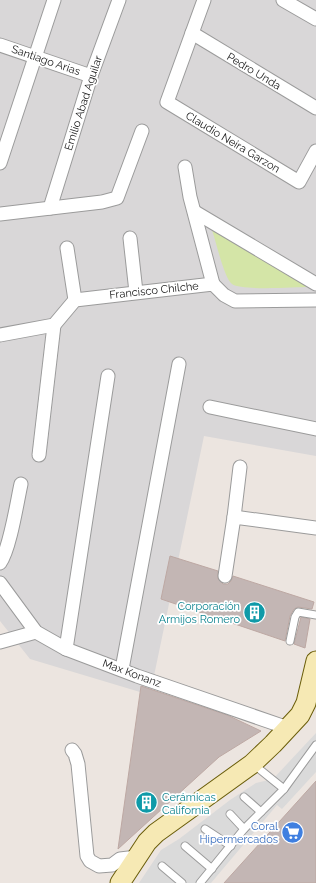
<svg xmlns="http://www.w3.org/2000/svg" width="316" height="883" viewBox="0 0 316 883" font-family="Raleway,sans-serif">
  <style>
    .residential { fill: #d9d7d8 }
    .grass { fill: #d4e5a7 }
    .parking { fill: #dadada }
    .building { fill: #c3b6b4; stroke: #bda8a3 }
    .lines { fill: none; stroke-linecap: round; stroke-linejoin: round }
    .lane-casing { stroke: #9b9b9b; stroke-width: 9 }
    .street-casing { stroke: #9b9b9b; stroke-width: 15 }
    .secondary-casing { stroke: #6a5d09; stroke-width: 21 }
    .lane { stroke: #fff; stroke-width: 7 }
    .street { stroke: #fff; stroke-width: 13 }
    .secondary { stroke: #f6e9b4; stroke-width: 19 }
    .labels { text-anchor: middle; stroke-width: 3.5; stroke-linejoin: round; paint-order: stroke }
    .street-label { font-size: 11px; fill: #1a1a1a; stroke: #fff }
    .culture-label { font-size: 11px; fill: #0d838f; stroke: #fff; text-anchor: end }
    .shop-label { font-size: 11px; fill: #366cbe; stroke: #fff; text-anchor: end }
  </style>
  <rect width="100%" height="100%" fill="#ece5e0"/>
  <polygon class="residential" points="0,0 316,0 316,456 204,436 150,695 30,659 0,621"/>
  <path class="grass" d="M212,230L309,287C295,287 242,291 232,284C224,278 216,241 212,230Z"/>
  <polygon class="parking" points="316,733 316,772 282,809 277,805 211,883 139,883 161,850 179,839 230,800 256,783 273,779"/>
  <g class="building">
    <polygon points="170,556 218,571 218,579 223,584 228,584 231,581 233,576 314,602 312,609 298,607 294,609 290,616 285,641 161,599"/>
    <polygon points="301,617 310,619 305,648 294,644"/>
    <polygon points="141,686 227,715 261,731 219,757 118,849"/>
    <polygon points="316,781 316,883 224,883"/>
  </g>
  <g class="lines">
    <defs>
      <g id="lane">
        <polyline points="290,641 295,617 298,612 316,615"/>
        <polyline points="253,764 284,789"/>
        <polyline points="244,797 261,812"/>
        <polyline points="230,814 244,829"/>
        <polyline points="205,829 231,846"/>
        <polyline points="185,846 212,869"/>
        <polyline points="162,866 182,883"/>
        <polyline points="200,883 244,829 284,789 316,745"/>
      </g>
      <g id="street">
        <polyline points="204,0 167,102 299,182 316,151"/>
        <polyline points="283,0 316,19"/>
        <polyline points="192,33 316,108"/>
        <polyline points="0,45 91,76"/>
        <polyline points="0,163 54,0"/>
        <polyline points="185,167 190,197 213,284"/>
        <polyline points="50,208 91,76 119,0"/>
        <polyline points="195,212 316,284"/>
        <polyline points="0,214 102,202 117,198 142,131"/>
        <polyline points="130,238 136,292"/>
        <polyline points="67,248 75,300"/>
        <polyline points="0,335 54,325 75,300 213,284 224,295 235,301 316,300"/>
        <polyline points="210,407 316,429"/>
        <polyline points="39,455 54,325"/>
        <polyline points="234,517 240,467"/>
        <path d="M0,563C10,549 17,502 21,484"/>
        <polyline points="225,576 234,517 316,528"/>
        <polyline points="0,583 36,632 66,649 137,676 288,728"/>
        <polyline points="0,642 36,632"/>
        <polyline points="66,649 108,376"/>
        <polyline points="122,669 179,364"/>
        <polyline points="72,750 75,754 78,764 87,856 90,861 99,866 112,865 120,859 137,857"/>
      </g>
      <polyline id="secondary" points="120,883 147,842 156,833 252,764 273,744 300,715 306,703 316,661"/>
    </defs>
    <use href="#lane" class="lane-casing"/>
    <use href="#street" class="street-casing"/>
    <use href="#secondary" class="secondary-casing"/>
    <use href="#lane" class="lane"/>
    <use href="#street" class="street"/>
    <use href="#secondary" class="secondary"/>
  </g>
  <defs>
    <symbol id="building-disc" viewBox="-11 -11 22 22"><circle r="9.5" fill="#0f9aa8" stroke="#fff"/><path d="M-4-6H4V6H1V3H-1V6H-4ZM-2.5-4.3h1.7v1.8h-1.7ZM.8-4.3h1.7v1.8H.8ZM-2.5-1h1.7V.8h-1.7ZM.8-1h1.7V.8H.8Z" fill="#fff"/></symbol>
    <symbol id="supermarket-disc" viewBox="-11 -11 22 22"><circle r="9.5" fill="#3f7fe0" stroke="#fff"/><path d="M-6-5.5h2.5l.6 2H6L4.5 2H-2.5L-4.4-4H-6ZM-1.5 3.2a1.3 1.3 0 1 0 .1 0ZM3 3.2a1.3 1.3 0 1 0 .1 0Z" fill="#fff"/></symbol>
  </defs>
  <g fill-rule="evenodd">
    <use href="#building-disc" x="242" y="600" width="25" height="25"/>
    <use href="#building-disc" x="134" y="790" width="25" height="25"/>
    <use href="#supermarket-disc" x="280" y="820" width="25" height="25"/>
  </g>
  <g class="labels">
    <g class="street-label">
      <text transform="translate(46 60) rotate(19)" y="4">Santiago Arias</text>
      <text transform="translate(254 71) rotate(31)" y="4">Pedro Unda</text>
      <text transform="translate(83 103) rotate(-72)" y="4">Emilio Abad Aguilar</text>
      <text transform="translate(233 142) rotate(31)" y="4">Claudio Neira Garzon</text>
      <text transform="translate(154 290) rotate(-6)" y="4">Francisco Chilche</text>
      <text transform="translate(132 673) rotate(20)" y="4">Max Konanz</text>
    </g>
    <g class="culture-label">
      <text x="240" y="610">Corporación<tspan x="240" dy="13">Armijos Romero</tspan></text>
      <text x="162" y="801" text-anchor="start">Cerámicas<tspan x="162" dy="13">California</tspan></text>
    </g>
    <g class="shop-label">
      <text x="278" y="830">Coral<tspan x="278" dy="13">Hipermercados</tspan></text>
    </g>
  </g>
</svg>
